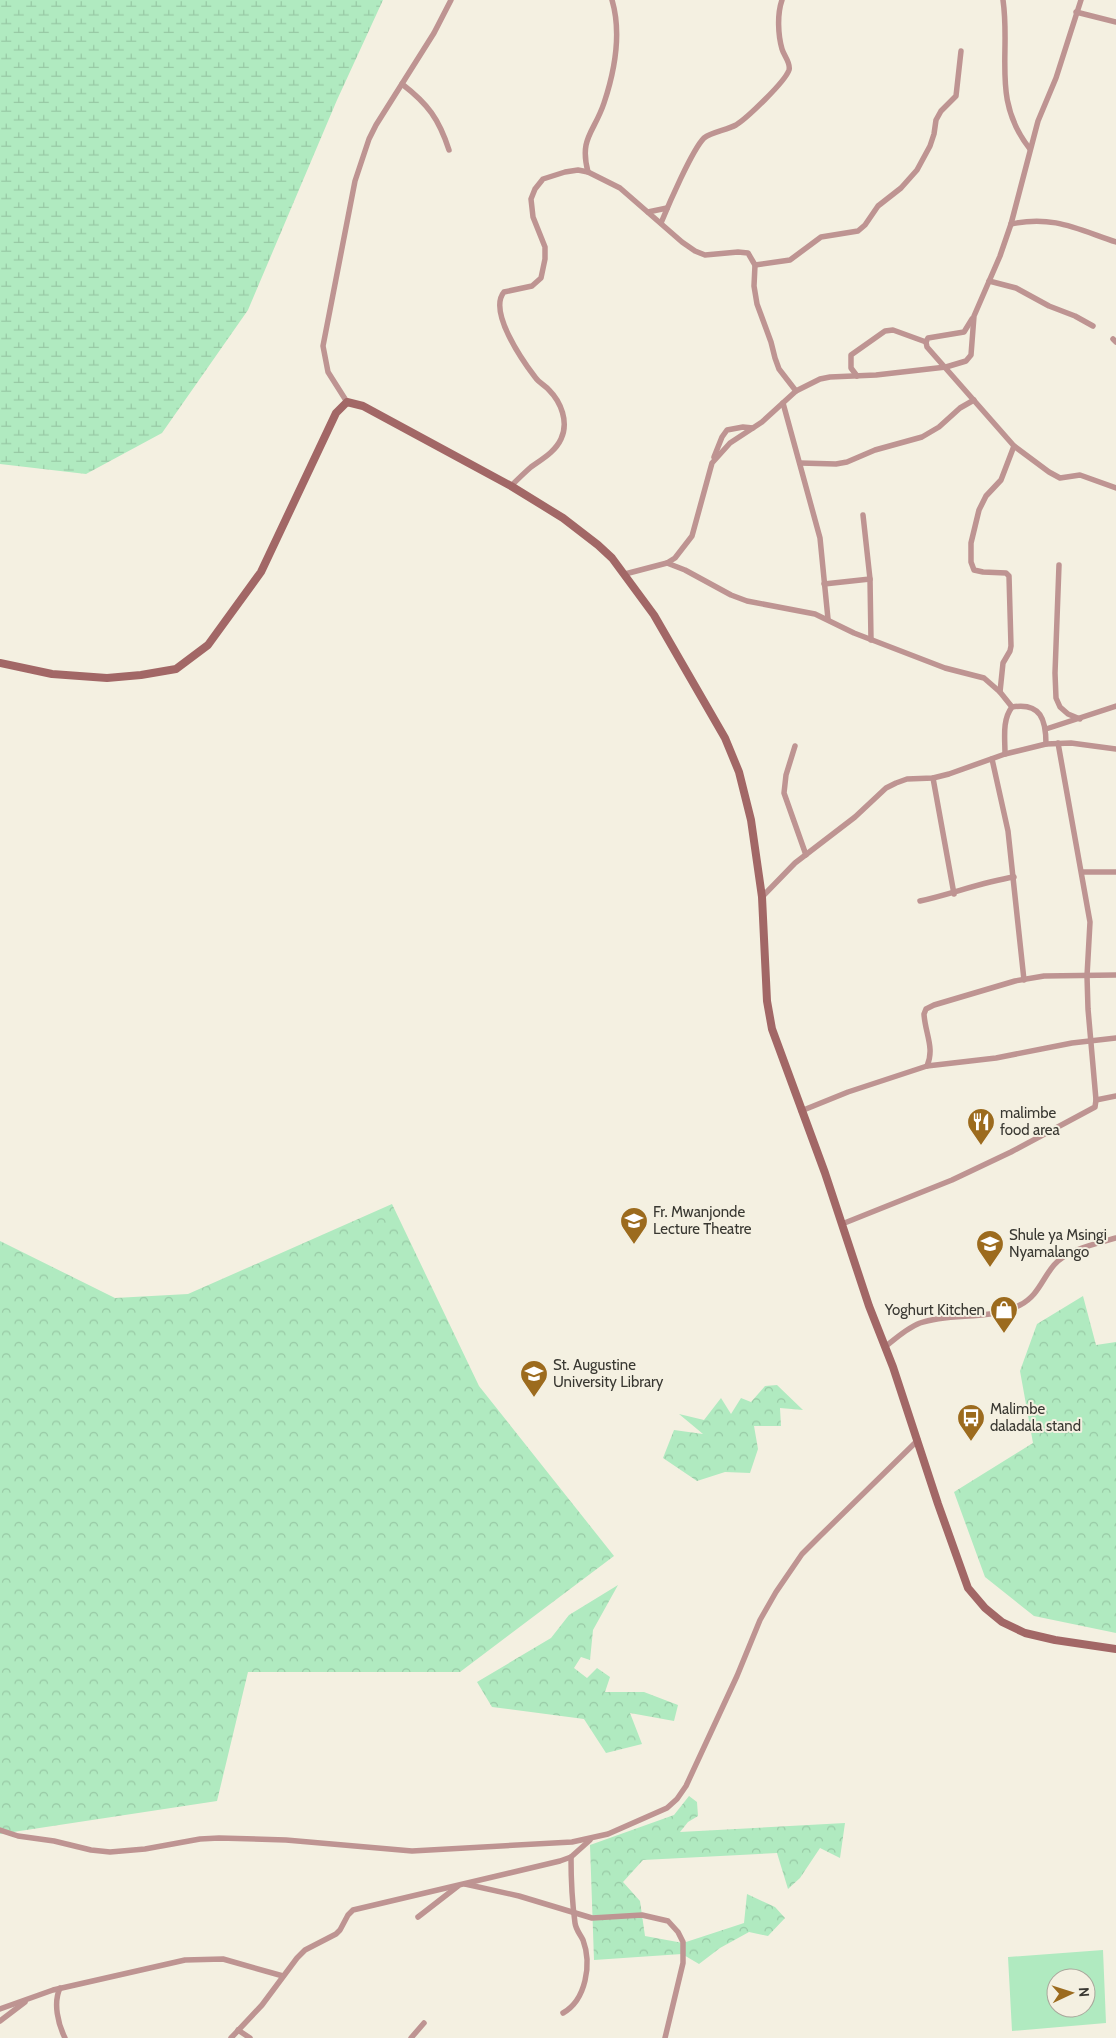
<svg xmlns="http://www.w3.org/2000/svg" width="1116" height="2038" viewBox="0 0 1116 2038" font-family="Cabin,sans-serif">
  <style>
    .forest { fill: url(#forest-crowns) }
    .wetland { fill: url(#wetland-marsh) }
    .pitch { fill: #b0eac0; fill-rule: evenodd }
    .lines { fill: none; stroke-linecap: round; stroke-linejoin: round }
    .minor { stroke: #be9492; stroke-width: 5.5 }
    .secondary { stroke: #a26766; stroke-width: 8 }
    .labels { text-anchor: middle; stroke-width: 4; stroke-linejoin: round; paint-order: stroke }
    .poi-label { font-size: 15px; fill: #393832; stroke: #f4f0e1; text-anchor: start }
  </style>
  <defs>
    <pattern id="forest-crowns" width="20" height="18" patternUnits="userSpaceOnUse" patternTransform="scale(1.25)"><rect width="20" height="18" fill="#b0eac0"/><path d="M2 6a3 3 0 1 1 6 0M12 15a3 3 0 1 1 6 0" fill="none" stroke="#98c9a5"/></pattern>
    <pattern id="wetland-marsh" width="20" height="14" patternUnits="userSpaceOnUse" patternTransform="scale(1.25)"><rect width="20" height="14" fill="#b0eac0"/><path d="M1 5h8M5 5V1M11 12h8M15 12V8" fill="none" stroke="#98c9a5"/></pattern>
  </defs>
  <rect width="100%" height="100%" fill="#f4f0e1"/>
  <g class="forest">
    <polygon points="392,1204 479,1386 614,1556 460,1672 248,1672 217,1801 0,1834 0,1241 115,1298 188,1294"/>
    <polygon points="1083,1296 1096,1345 1116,1342 1116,1633 1034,1616 985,1577 954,1492 1033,1443 1020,1371 1037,1324"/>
    <polygon points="777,1385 803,1410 780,1408 781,1426 754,1426 758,1449 750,1473 725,1472 697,1481 663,1458 674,1430 703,1434 679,1414 704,1420 721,1398 731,1414 741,1398 751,1402 765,1386"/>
    <polygon points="618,1585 593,1630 590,1660 581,1657 574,1668 587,1678 597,1668 610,1677 605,1692 644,1692 678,1705 674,1721 630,1713 642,1744 606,1753 584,1719 492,1707 477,1682 551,1638 569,1615"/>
    <polygon points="689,1796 697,1802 698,1816 688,1822 680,1832 845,1823 840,1858 820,1848 800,1878 788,1889 777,1853 643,1860 623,1882 640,1901 645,1936 683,1943 744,1923 747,1894 775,1907 785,1918 768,1936 749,1932 720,1948 699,1964 682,1954 594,1960 590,1845 674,1815"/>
  </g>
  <polygon class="wetland" points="0,0 383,0 337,100 248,310 162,433 86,474 0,464"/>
  <path class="pitch" d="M1103,1950L1106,2023L1012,2031L1008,1957ZM1056,1978H1086V2008H1056Z"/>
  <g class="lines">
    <g class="minor">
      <path d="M1003,0C1011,55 991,100 1030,149"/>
      <polyline points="1076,12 1116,22"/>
      <path d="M402,84C428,104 439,119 449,150"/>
      <path d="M588,172C579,138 594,133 604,103C615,70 622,34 612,0"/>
      <polyline points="648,212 667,208"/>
      <path d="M661,223C668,206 692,150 704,138C712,132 727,130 736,125C746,119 785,82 789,70C791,63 784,56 782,49C778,35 777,14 782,0"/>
      <path d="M1011,224C1053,215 1077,229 1116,242"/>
      <polyline points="755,265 790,260 821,237 858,231 865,225 878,206 901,188 917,170 930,146 934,134 936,120 941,111 956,96 961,51"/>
      <polyline points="989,281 1016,288 1049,306 1075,316 1093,326"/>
      <polyline points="972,319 964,332 928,338 926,342 927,347 1014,446 1049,472 1060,478 1080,475 1116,488"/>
      <polyline points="1113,339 1116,342"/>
      <polyline points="857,376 851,368 851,355 885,331 893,330 926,342"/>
      <polyline points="347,402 328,372 323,346 355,181 369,139 376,125 434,33 451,0"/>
      <polyline points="783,403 820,538 828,619"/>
      <polyline points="714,457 722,437 727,430 743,427 753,428"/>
      <polyline points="800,463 836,464 847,462 875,450 922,437 939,427 960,408 974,400"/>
      <path d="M511,486C518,479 524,473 531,467C542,459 555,452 561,439C569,422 561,402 549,390C545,385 539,383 535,377C522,360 488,311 504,292L532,286L541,278L545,259V247L533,217L531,199L535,189L543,179L565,172L578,170L588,172L620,188L682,242L695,251L705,255L738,252L748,253L755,265L754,286L757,304L771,342L775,358L779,369L796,391"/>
      <polyline points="863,515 870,579 871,640"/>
      <polyline points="667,563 685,570 731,595 747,601 815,614 854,633 945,668 984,678 1000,692 1012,707"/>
      <polyline points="1059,565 1055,673 1056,698 1060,707 1068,714 1080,719"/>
      <polyline points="625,574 667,563 675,558 692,536 712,463 730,443 762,422 796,391 820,379 830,377 876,375 946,367 966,361 971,355 974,316 1000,256 1011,224 1038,121 1056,78 1081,0"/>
      <polyline points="824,584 870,579"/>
      <polyline points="1000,692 1003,663 1010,651 1011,646 1009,576 1006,573 983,572 974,570 971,562 971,543 979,510 986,496 1001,480 1014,446"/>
      <polyline points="1046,729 1116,706"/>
      <polyline points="795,746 786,775 784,793 806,855"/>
      <path d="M1005,754C1005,738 1002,720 1012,707C1041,702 1046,720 1046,744"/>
      <polyline points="992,759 1008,831 1024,980"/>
      <polyline points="933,778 954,894"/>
      <polyline points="1082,872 1116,872"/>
      <polyline points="762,897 795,863 855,817 886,788 896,783 907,779 933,778 949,774 1005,754 1046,744 1071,743 1116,749"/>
      <path d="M920,901C952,894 982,882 1014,877"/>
      <path d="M927,1066C935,1048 925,1033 924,1014L926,1009L934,1005L1015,981L1044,976L1116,975"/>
      <polyline points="1096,1100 1116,1096"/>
      <polyline points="801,1111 848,1092 927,1066 996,1058 1072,1043 1116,1038"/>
      <polyline points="842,1224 952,1180 1011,1152 1095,1107 1096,1100 1088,1009 1087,976 1090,922 1058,743"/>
      <path d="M885,1347C896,1338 907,1328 920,1323C952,1312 989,1321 1020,1305C1038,1296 1042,1279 1054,1265C1068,1249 1096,1244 1116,1238"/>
      <polyline points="0,1830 18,1836 54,1841 91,1850 110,1852 145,1849 200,1839 219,1838 286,1840 412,1851 572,1842 608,1834 667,1808 677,1799 686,1786 737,1676 760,1620 776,1592 802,1554 819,1537 918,1440"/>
      <polyline points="465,1884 519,1896 592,1918 642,1915 668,1921 678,1932 683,1942 683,1963 665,2038"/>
      <polyline points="418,1917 458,1886"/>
      <path d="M60,1988C53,2003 58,2024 65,2038"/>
      <polyline points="0,2009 53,1990 185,1960 223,1959 283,1976"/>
      <path d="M563,2013C586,2000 592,1964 583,1940C580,1934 576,1930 575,1923C572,1901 571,1878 571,1857"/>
      <polyline points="0,2021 25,2002"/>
      <polyline points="238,2030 250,2038"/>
      <polyline points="231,2038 262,2005 297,1958 305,1950 336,1934 340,1930 348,1915 353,1910 560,1861 571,1857 590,1840"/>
      <polyline points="411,2038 424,2023"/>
    </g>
    <polyline class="secondary" points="0,663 52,674 107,678 141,675 176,669 208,645 261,572 336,413 347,402 363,406 511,486 563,518 598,545 612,558 654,615 725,738 739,772 751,820 762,897 767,1001 772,1029 825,1173 869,1306 893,1367 938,1504 968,1588 985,1608 1002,1622 1025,1633 1055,1640 1116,1649"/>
  </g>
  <defs>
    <symbol id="restaurant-pin" viewBox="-11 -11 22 30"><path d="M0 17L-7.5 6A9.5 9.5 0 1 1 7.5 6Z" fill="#9c6b1e" stroke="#f4f0e1"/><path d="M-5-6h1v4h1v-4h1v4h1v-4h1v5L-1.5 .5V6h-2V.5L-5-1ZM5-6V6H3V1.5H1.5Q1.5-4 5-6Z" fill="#fff"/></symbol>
    <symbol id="school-pin" viewBox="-11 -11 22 30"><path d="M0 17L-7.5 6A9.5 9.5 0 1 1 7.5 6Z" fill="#9c6b1e" stroke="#f4f0e1"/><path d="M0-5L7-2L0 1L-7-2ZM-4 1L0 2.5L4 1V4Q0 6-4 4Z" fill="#fff"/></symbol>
    <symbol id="shop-pin" viewBox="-11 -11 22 30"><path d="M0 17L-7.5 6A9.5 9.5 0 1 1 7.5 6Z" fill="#9c6b1e" stroke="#f4f0e1"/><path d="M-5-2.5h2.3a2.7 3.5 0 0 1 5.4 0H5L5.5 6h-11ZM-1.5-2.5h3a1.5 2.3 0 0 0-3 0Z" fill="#fff"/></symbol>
    <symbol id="bus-pin" viewBox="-11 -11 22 30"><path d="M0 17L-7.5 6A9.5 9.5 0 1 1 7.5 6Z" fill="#9c6b1e" stroke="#f4f0e1"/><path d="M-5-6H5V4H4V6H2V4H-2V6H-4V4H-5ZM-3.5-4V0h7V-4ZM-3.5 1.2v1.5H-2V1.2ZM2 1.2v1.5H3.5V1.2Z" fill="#fff"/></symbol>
  </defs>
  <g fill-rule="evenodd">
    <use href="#restaurant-pin" x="965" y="1106" width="32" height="43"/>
    <use href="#school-pin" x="618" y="1205" width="32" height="43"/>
    <use href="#school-pin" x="974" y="1228" width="32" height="43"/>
    <use href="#shop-pin" x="988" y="1294" width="32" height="43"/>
    <use href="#school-pin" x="518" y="1358" width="32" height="43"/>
    <use href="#bus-pin" x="955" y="1402" width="32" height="43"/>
  </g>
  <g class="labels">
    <g class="poi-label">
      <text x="1000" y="1118">malimbe<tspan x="1000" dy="17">food area</tspan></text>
      <text x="653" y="1217">Fr. Mwanjonde<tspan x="653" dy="17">Lecture Theatre</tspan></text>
      <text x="1009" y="1240">Shule ya Msingi<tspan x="1009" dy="17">Nyamalango</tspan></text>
      <text x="985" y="1315" text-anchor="end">Yoghurt Kitchen</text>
      <text x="553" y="1370">St. Augustine<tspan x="553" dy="17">University Library</tspan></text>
      <text x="990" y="1414">Malimbe<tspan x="990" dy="17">daladala stand</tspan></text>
    </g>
  </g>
  <g transform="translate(1071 1993) rotate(86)"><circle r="24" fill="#f4f0e1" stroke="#a9a69b"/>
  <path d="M0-4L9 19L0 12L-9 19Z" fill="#9c6b1e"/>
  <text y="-8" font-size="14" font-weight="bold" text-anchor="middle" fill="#393832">N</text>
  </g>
</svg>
